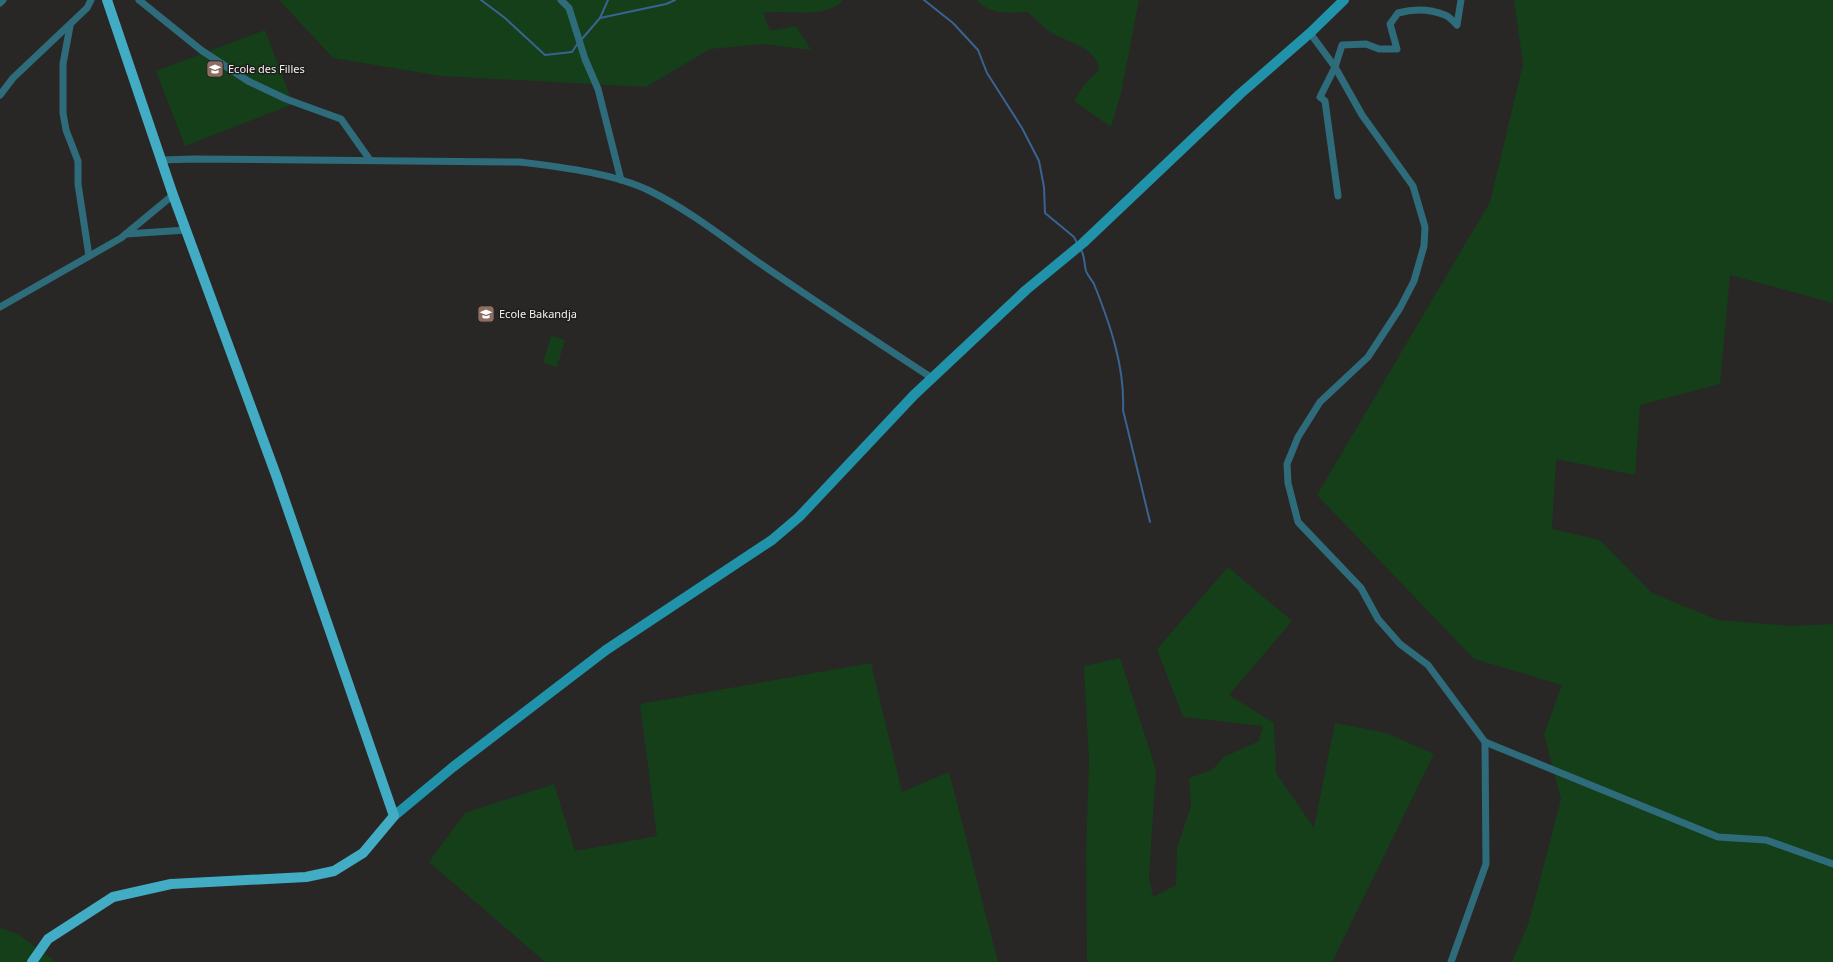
<svg xmlns="http://www.w3.org/2000/svg" width="1833" height="962" viewBox="0 0 1833 962" font-family="'Noto Sans',sans-serif">
  <style>
    .green { fill: #143f19 }
    .lines { fill: none; stroke-linecap: round; stroke-linejoin: round }
    .stream { stroke: #396392; stroke-width: 2 }
    .minor { stroke: #2e6c7b; stroke-width: 7 }
    .secondary { stroke: #2092aa; stroke-width: 10 }
    .primary { stroke: #43acc5; stroke-width: 10 }
    .labels { text-anchor: middle; stroke-width: 3; stroke-linejoin: round; paint-order: stroke }
    .poi-label { font-size: 11px; fill: #f2f1f0; stroke: #1f1e1b; text-anchor: start }
  </style>
  <rect width="100%" height="100%" fill="#282725"/>
  <g class="green">
    <path d="M279,0H843C827,20 786,9 763,13L770,31L796,26L811,50L764,44L710,49L646,87L441,76L333,58Z"/>
    <path d="M976,0H1139L1121,93L1111,127L1074,101L1084,85L1099,70C1098,48 1067,42 1052,33C1043,28 1035,19 1028,12C1009,13 991,15 976,0Z"/>
    <polygon points="1514,0 1833,0 1833,303 1730,275 1720,384 1640,405 1635,475 1556,459 1552,529 1600,540 1652,593 1718,620 1792,626 1833,624 1833,962 1512,962 1529,922 1561,799 1544,734 1562,685 1474,659 1317,495 1490,202 1523,64"/>
    <polygon points="265,30 293,104 185,146 156,71"/>
    <polygon points="551,336 565,340 557,367 543,363"/>
    <polygon points="1228,567 1292,621 1229,695 1274,723 1276,773 1314,828 1335,723 1386,733 1434,754 1332,962 1087,962 1086,854 1089,762 1084,666 1120,658 1156,770 1149,877 1153,897 1176,885 1177,848 1191,806 1189,778 1212,770 1224,757 1259,741 1263,726 1183,717 1157,649"/>
    <polygon points="871,663 902,792 949,772 998,962 545,962 429,862 465,813 554,784 575,851 657,836 640,704"/>
    <polygon points="0,928 18,934 56,962 0,962"/>
  </g>
  <g class="lines">
    <g class="stream">
      <polyline points="481,0 505,18 545,55 572,52 578,43"/>
      <polyline points="924,0 953,23 978,50 987,73 1022,128 1039,161 1044,187 1045,213 1074,237 1077,243"/>
      <polyline points="600,18 666,4 675,0"/>
      <polyline points="581,40 600,18 608,0"/>
      <path d="M1081,250C1085,256 1084,264 1086,271C1088,276 1092,280 1094,284C1110,324 1125,367 1123,410L1150,522"/>
    </g>
    <g class="minor">
      <polyline points="139,0 201,50 248,81 286,99 341,119 370,160"/>
      <polyline points="561,0 569,8 585,59 598,89 621,180"/>
      <polyline points="0,3 3,0"/>
      <polyline points="70,26 63,64 63,113 66,130 78,161 78,184 89,256"/>
      <polyline points="1310,33 1335,67 1362,115 1413,186 1425,227 1424,246 1414,281 1400,308 1368,357 1320,402 1298,437 1287,464 1288,483 1298,522 1361,588 1378,619 1400,644 1428,665 1485,742 1486,864 1451,962"/>
      <polyline points="0,95 13,78 87,8 91,0"/>
      <path d="M161,160L195,159L520,162C560,167 613,173 650,191C687,209 724,238 758,262C816,302 874,340 932,378"/>
      <path d="M1338,196L1325,101L1320,97L1335,67L1342,45L1366,44L1379,49H1397L1390,24L1398,13C1413,9 1430,9 1445,15C1450,17 1454,22 1457,25L1461,0"/>
      <polyline points="126,234 186,230"/>
      <polyline points="0,307 121,238 173,195"/>
      <polyline points="1485,742 1718,837 1766,840 1833,864"/>
    </g>
    <polyline class="secondary" points="394,816 453,767 606,650 772,540 799,517 914,395 1026,290 1083,243 1240,94 1310,33 1344,0"/>
    <polyline class="primary" points="32,962 48,939 113,897 171,884 306,877 334,871 363,853 394,816 276,475 173,195 107,0"/>
  </g>
  <defs>
    <symbol id="school-square" viewBox="-11 -11 22 22"><rect x="-9" y="-9" width="18" height="18" rx="4" fill="#8d6e63" stroke="#1f1e1b"/><path d="M0-5L7-2L0 1L-7-2ZM-4 1L0 2.5L4 1V4Q0 6-4 4Z" fill="#fff"/></symbol>
  </defs>
  <g fill-rule="evenodd">
    <use href="#school-square" x="205" y="59" width="20" height="20"/>
    <use href="#school-square" x="476" y="304" width="20" height="20"/>
  </g>
  <g class="labels">
    <g class="poi-label">
      <text x="228" y="73">Ecole des Filles</text>
      <text x="499" y="318">Ecole Bakandja</text>
    </g>
  </g>
</svg>
